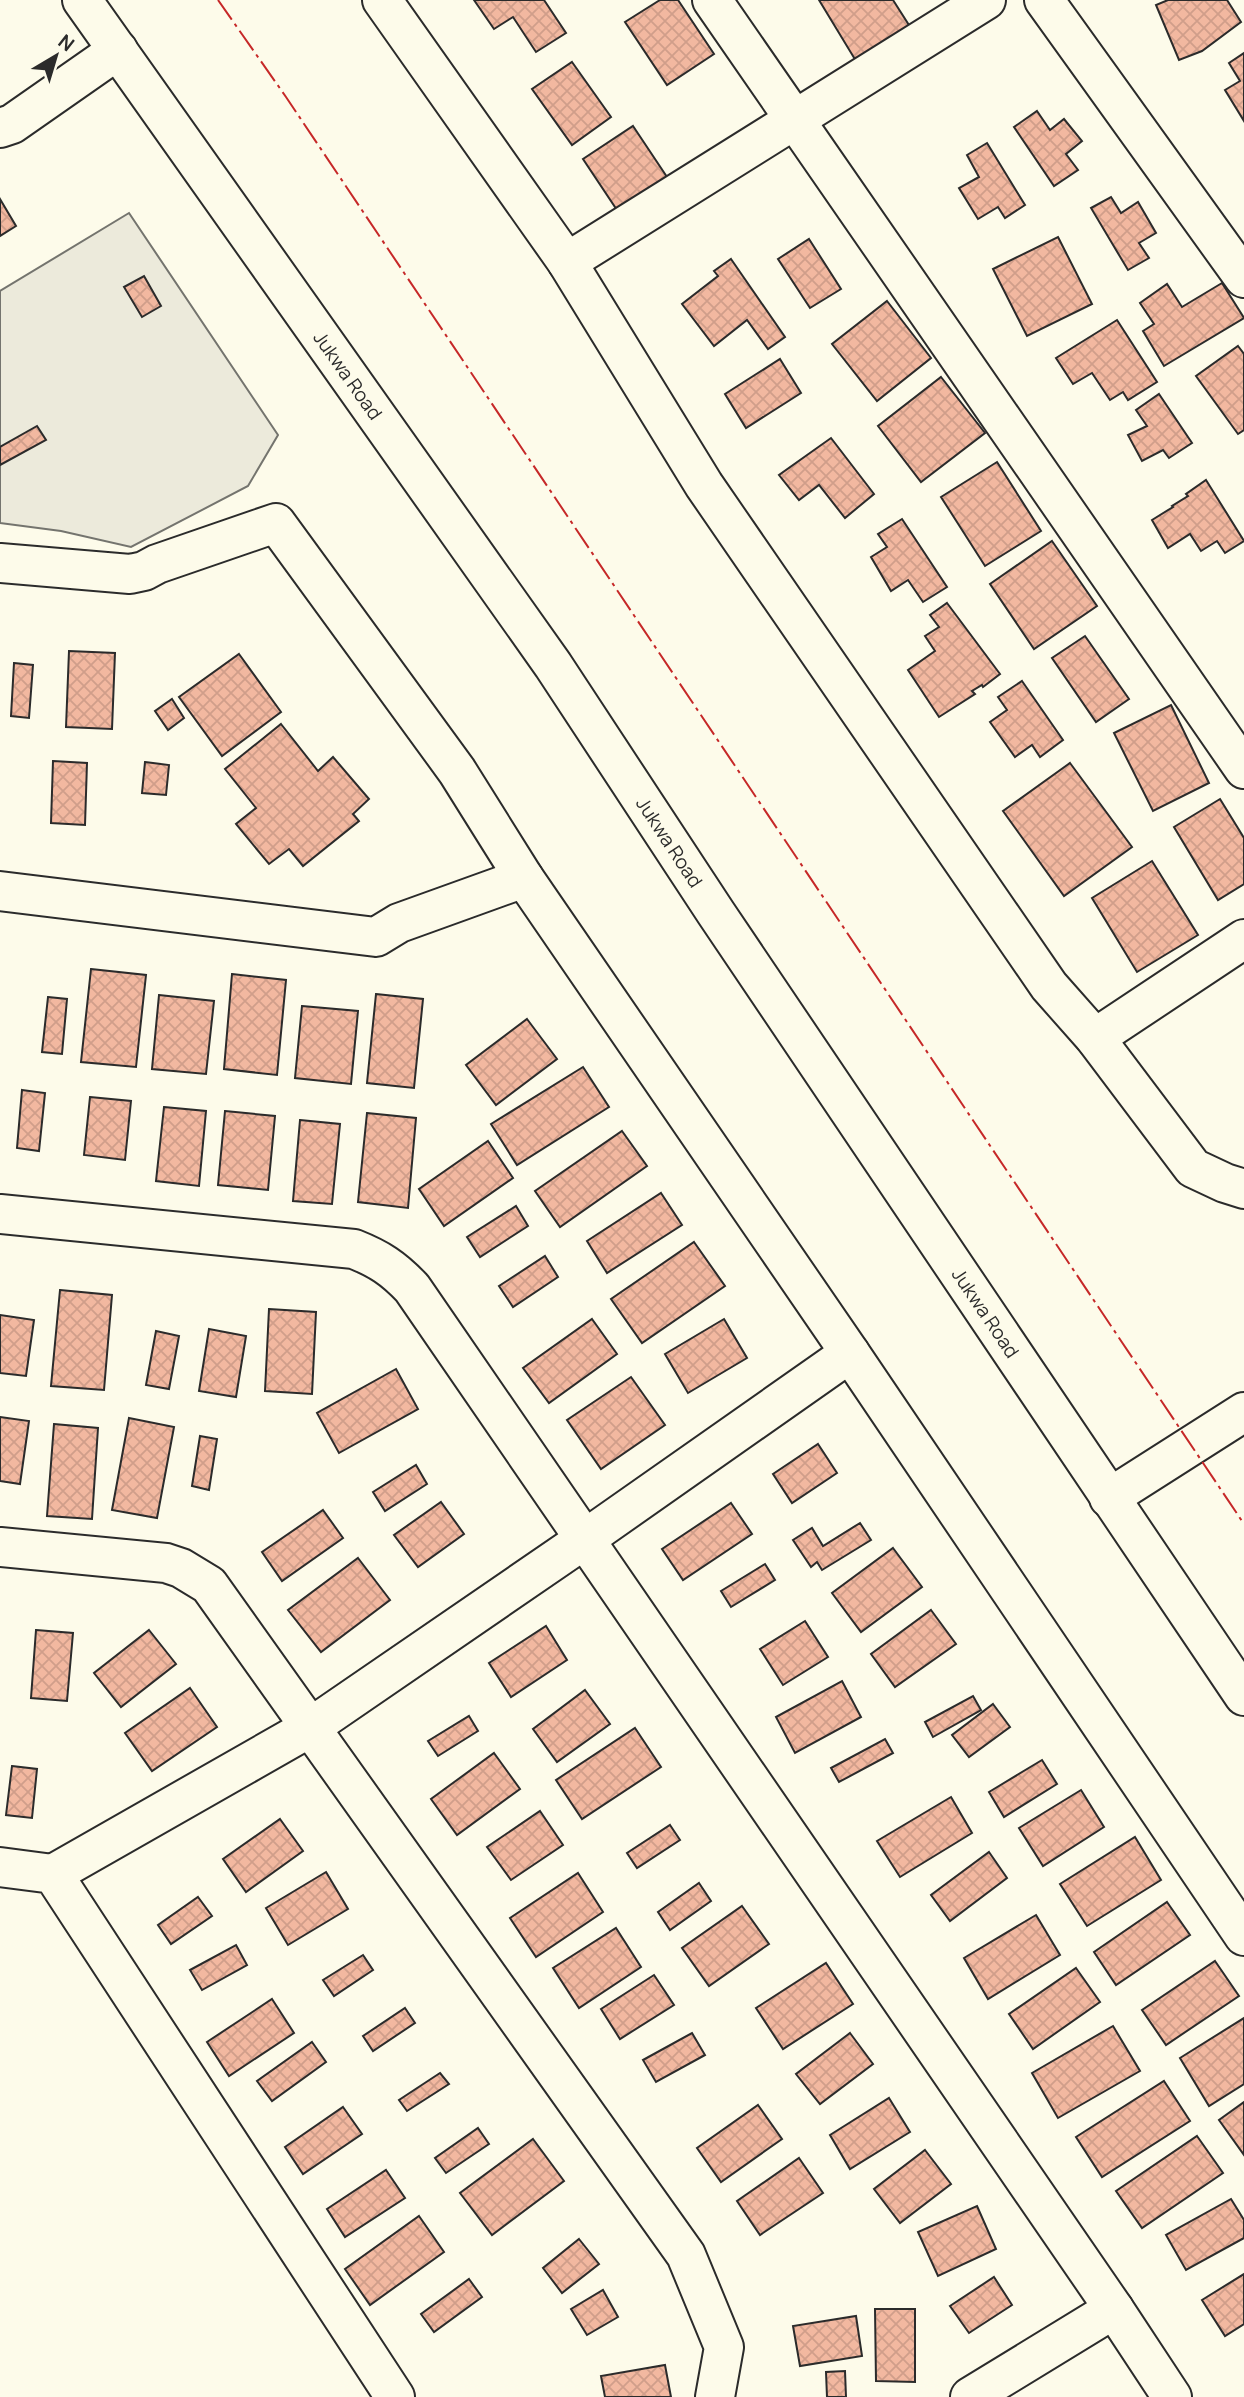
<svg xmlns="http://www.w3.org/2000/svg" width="1244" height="2397" viewBox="0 0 1244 2397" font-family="Manrope,sans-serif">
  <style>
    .parking { fill: #eceadb; stroke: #74746e; stroke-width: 2 }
    .building { fill: url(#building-cross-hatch); stroke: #2b2b2b; stroke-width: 2 }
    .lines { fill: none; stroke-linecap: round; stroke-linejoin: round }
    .minor-casing { stroke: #2b2b2b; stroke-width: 42 }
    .minor { stroke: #fdfbea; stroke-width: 38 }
    .power { stroke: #c62828; stroke-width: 2; stroke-dasharray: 24 5 3.5 5; stroke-linecap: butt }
    .labels { text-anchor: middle; stroke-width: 5; stroke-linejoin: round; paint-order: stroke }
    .street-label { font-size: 19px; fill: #2b2b2b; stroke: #fdfbea }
  </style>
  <defs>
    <pattern id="building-cross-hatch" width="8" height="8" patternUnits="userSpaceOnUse" patternTransform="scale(1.75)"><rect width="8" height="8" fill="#f2b8a0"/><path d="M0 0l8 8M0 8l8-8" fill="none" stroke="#d09e8a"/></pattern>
  </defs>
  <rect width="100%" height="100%" fill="#fdfbea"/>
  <polygon class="parking" points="129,213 278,435 248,486 131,547 61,531 0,523 0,291"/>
  <g class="building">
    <polygon points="474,0 544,0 566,33 536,52 513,17 494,29"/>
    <polygon points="660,0 678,0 714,54 667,85 625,22"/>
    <polygon points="819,0 893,0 914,33 859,66"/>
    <polygon points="1168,0 1227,0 1241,22 1202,51 1179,60 1156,5"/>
    <polygon points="1244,53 1244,121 1225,90 1240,81 1229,63"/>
    <polygon points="572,62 611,117 572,145 532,89"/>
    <polygon points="1037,111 1050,130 1064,119 1082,141 1066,154 1078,170 1054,186 1014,127"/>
    <polygon points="633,126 683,201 633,234 583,159"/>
    <polygon points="987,143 1025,205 1005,218 998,207 978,219 959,188 979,177 967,155"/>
    <polygon points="1111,197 1121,213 1138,202 1156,233 1139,243 1149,258 1128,270 1091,208"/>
    <polygon points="0,199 16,226 0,236"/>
    <polygon points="1058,237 1092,304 1027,336 993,269"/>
    <polygon points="809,239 841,289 810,308 778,259"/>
    <polygon points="731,259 785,337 768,349 747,320 714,346 682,304 718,276 714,271"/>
    <polygon points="144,276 161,306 142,317 124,287"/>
    <polygon points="1222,283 1244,318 1164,366 1143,331 1154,324 1140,303 1167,284 1182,307"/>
    <polygon points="887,301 931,358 877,401 832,344"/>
    <polygon points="1117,320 1157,382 1128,400 1123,392 1110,400 1092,373 1073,384 1056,358"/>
    <polygon points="1238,346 1244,354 1244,430 1238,434 1196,376"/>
    <polygon points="780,359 801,393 746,428 725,394"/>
    <polygon points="941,377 985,433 921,482 878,426"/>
    <polygon points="1159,394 1192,443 1169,458 1163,450 1142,461 1128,435 1147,426 1136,410"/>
    <polygon points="37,426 46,440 0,465 0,447"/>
    <polygon points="831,438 874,494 845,518 819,485 799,500 779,475"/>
    <polygon points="997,462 1041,531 985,566 941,497"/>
    <polygon points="1206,480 1244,541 1225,553 1217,541 1201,551 1190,534 1168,548 1152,520 1173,507 1172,506 1188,496 1186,494"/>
    <polygon points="902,519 947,587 923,602 908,580 891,591 871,557 887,547 878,534"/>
    <polygon points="1052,541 1097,606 1034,649 990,584"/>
    <polygon points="947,603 1000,674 983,687 982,685 972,691 975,694 939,717 908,670 935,651 925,636 939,627 930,615"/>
    <polygon points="1085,636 1129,699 1096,722 1052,658"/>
    <polygon points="69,651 115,653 112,729 66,727"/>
    <polygon points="239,654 281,712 222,756 179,697"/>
    <polygon points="14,663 33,665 29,718 11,716"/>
    <polygon points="1022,681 1063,740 1040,757 1032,745 1015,757 990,722 1007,710 998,697"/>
    <polygon points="172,699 184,718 168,730 155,711"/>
    <polygon points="1171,705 1209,783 1153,811 1114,733"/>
    <polygon points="281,724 318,771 333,757 369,799 353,814 359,821 303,866 289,849 269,864 236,824 256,808 225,769"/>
    <polygon points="53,761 87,763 85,825 51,823"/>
    <polygon points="145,762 169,765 166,795 142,793"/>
    <polygon points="1070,763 1132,847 1064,896 1003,811"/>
    <polygon points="1220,799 1244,838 1244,884 1218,900 1174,827"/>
    <polygon points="1152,861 1198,935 1137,972 1092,898"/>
    <polygon points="91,969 146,975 136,1067 81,1062"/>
    <polygon points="232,974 286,980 277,1075 224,1069"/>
    <polygon points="376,994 423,999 414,1088 367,1083"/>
    <polygon points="159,995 214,1001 206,1074 152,1069"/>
    <polygon points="48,997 67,999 62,1054 42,1052"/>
    <polygon points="302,1006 358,1011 351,1084 295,1078"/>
    <polygon points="527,1019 557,1059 496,1105 466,1065"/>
    <polygon points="583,1067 609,1107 517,1165 491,1124"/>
    <polygon points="22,1090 45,1093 39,1151 17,1148"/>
    <polygon points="90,1097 131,1101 125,1160 84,1155"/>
    <polygon points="164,1107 206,1111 199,1186 156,1181"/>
    <polygon points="225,1111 275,1116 268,1190 218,1185"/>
    <polygon points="367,1113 416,1118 408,1208 358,1202"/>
    <polygon points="300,1120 340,1124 332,1204 293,1201"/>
    <polygon points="622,1131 647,1166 560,1227 535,1191"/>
    <polygon points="488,1141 513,1178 444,1226 419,1189"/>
    <polygon points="661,1193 682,1225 607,1273 587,1241"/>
    <polygon points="516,1206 528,1226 480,1257 467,1237"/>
    <polygon points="694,1242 725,1286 642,1343 611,1299"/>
    <polygon points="545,1256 558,1277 513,1307 499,1286"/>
    <polygon points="60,1290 112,1295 104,1390 51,1386"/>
    <polygon points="269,1309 316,1312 312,1394 265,1391"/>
    <polygon points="0,1315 34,1320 26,1376 0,1373"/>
    <polygon points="592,1319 617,1354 549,1403 523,1368"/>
    <polygon points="724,1319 747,1358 688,1393 665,1354"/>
    <polygon points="209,1329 246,1336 236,1397 199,1391"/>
    <polygon points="156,1331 179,1336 169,1389 146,1385"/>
    <polygon points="396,1369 418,1409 339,1453 317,1413"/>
    <polygon points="631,1377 665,1425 601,1469 567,1420"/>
    <polygon points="0,1417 29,1421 20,1484 0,1481"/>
    <polygon points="129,1418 174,1427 157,1518 112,1510"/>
    <polygon points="54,1424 98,1428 92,1519 47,1516"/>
    <polygon points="200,1436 217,1439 209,1490 192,1486"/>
    <polygon points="818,1444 837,1473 792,1503 773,1474"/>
    <polygon points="416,1465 427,1484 385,1511 373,1492"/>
    <polygon points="441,1502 464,1534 418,1567 394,1535"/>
    <polygon points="731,1503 752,1534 683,1580 662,1549"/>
    <polygon points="323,1510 343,1538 282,1581 262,1552"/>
    <polygon points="860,1523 871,1540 822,1570 817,1562 811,1567 793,1540 812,1528 823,1546"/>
    <polygon points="893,1548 922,1587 861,1632 832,1593"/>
    <polygon points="358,1558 390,1600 321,1652 288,1610"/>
    <polygon points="765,1564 775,1580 731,1607 721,1591"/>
    <polygon points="931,1610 956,1644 895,1687 871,1654"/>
    <polygon points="805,1621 828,1657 783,1685 760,1649"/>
    <polygon points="546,1626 567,1660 511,1697 489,1663"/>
    <polygon points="36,1630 73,1633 67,1701 31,1698"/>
    <polygon points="149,1630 176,1664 121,1707 94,1673"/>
    <polygon points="842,1681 861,1717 795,1753 776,1717"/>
    <polygon points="190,1688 217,1727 152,1771 125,1733"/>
    <polygon points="585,1690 610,1724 557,1762 533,1729"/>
    <polygon points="973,1696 981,1710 933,1737 925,1722"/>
    <polygon points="993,1704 1010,1727 969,1757 952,1735"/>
    <polygon points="469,1716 478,1731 438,1756 428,1741"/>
    <polygon points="635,1728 661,1767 582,1819 556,1780"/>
    <polygon points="885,1739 893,1753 839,1782 831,1768"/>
    <polygon points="494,1753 520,1789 457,1835 431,1799"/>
    <polygon points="1042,1760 1057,1784 1004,1817 989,1792"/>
    <polygon points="12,1766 37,1769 32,1818 6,1815"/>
    <polygon points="1081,1790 1104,1827 1043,1866 1019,1828"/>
    <polygon points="951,1797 972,1833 900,1877 877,1841"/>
    <polygon points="540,1811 563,1845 511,1880 487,1847"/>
    <polygon points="280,1819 303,1851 246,1892 223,1859"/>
    <polygon points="670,1825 680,1840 637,1868 627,1853"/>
    <polygon points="1135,1837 1161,1880 1087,1926 1060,1884"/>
    <polygon points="989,1852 1007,1878 950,1921 931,1895"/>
    <polygon points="326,1872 348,1909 288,1945 266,1908"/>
    <polygon points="578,1873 603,1912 536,1957 510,1918"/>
    <polygon points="699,1883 711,1901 670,1930 658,1912"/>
    <polygon points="198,1897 212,1916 171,1944 158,1925"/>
    <polygon points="1167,1902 1190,1935 1116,1985 1094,1952"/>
    <polygon points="742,1906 769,1944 709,1986 682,1948"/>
    <polygon points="1036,1915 1060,1955 988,1999 964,1958"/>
    <polygon points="616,1928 641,1967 579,2008 553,1968"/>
    <polygon points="236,1945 247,1965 202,1990 190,1970"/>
    <polygon points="363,1955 373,1970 334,1996 323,1980"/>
    <polygon points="1215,1961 1239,1996 1166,2045 1142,2010"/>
    <polygon points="826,1963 853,2004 783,2049 756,2008"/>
    <polygon points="1076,1968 1100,2002 1033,2049 1009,2014"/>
    <polygon points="654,1975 674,2005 620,2039 601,2009"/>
    <polygon points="272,1999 294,2033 229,2076 207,2042"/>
    <polygon points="405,2008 415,2023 373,2051 363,2036"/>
    <polygon points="1244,2018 1244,2084 1209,2106 1180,2058"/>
    <polygon points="1113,2026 1140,2071 1058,2118 1032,2073"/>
    <polygon points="692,2033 705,2055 656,2082 643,2060"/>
    <polygon points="850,2033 873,2064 820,2104 796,2074"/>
    <polygon points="312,2042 326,2062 272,2101 257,2081"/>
    <polygon points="440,2073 449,2084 407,2111 399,2100"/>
    <polygon points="1164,2081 1190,2121 1102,2177 1076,2137"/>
    <polygon points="889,2098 910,2132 850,2169 830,2135"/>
    <polygon points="1244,2102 1244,2155 1219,2120"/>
    <polygon points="758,2105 782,2139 721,2182 697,2148"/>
    <polygon points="343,2107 362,2134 303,2174 285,2147"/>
    <polygon points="478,2128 489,2144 446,2173 435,2158"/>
    <polygon points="1197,2136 1223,2173 1142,2228 1116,2191"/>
    <polygon points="533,2139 564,2181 492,2235 460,2193"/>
    <polygon points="925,2150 951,2184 900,2223 874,2189"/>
    <polygon points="799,2158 823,2193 760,2235 737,2201"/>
    <polygon points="386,2170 405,2198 345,2237 327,2209"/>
    <polygon points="1231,2199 1244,2220 1244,2238 1186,2270 1166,2235"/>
    <polygon points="977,2206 996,2249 938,2276 918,2232"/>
    <polygon points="419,2216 444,2252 370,2305 345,2269"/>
    <polygon points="579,2239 599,2264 562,2293 543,2268"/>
    <polygon points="1244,2274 1244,2324 1225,2336 1202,2300"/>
    <polygon points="994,2277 1012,2305 969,2333 950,2306"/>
    <polygon points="469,2279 482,2297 434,2332 421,2314"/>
    <polygon points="603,2290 618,2317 587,2335 571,2309"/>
    <polygon points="875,2309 915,2309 915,2382 876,2381"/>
    <polygon points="856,2316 862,2356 800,2366 793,2326"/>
    <polygon points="665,2365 671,2397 605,2397 601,2376"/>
    <polygon points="845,2371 846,2397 827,2397 826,2372"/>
  </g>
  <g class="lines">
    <defs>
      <g id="minor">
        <path id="s1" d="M82,0L553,665L716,913L1244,1696"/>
        <polyline points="382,0 567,262 704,485 1049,986 1095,1038 1193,1168 1225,1183 1244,1189"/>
        <polyline points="712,0 1244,769"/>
        <polyline points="1044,0 1244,278"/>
        <polyline points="0,128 12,124 118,50"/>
        <polyline points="567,262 986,0"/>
        <polyline points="0,563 130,574 144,571 157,564 276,523 457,771 524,878 850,1353 1244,1936"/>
        <polyline points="0,891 376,937 399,923 524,878"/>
        <polyline points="1095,1038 1244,939"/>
        <path d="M0,1214L354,1249C379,1259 393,1268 412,1288L1114,2309L1172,2397"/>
        <polyline points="1109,1498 1244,1412"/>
        <polyline points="0,1547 166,1563 181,1568 209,1585 686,2255 724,2347 715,2397"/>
        <polyline points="0,1867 53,1874 395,2397"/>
        <polyline points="53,1874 311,1727 585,1539 850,1353"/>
        <polyline points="970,2397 1114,2309"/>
      </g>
    </defs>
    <use href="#minor" class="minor-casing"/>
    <use href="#minor" class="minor"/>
    <polyline class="power" points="218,0 286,97 1244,1524"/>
  </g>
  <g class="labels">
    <g class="street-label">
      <text dy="7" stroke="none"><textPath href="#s1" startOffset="460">Jukwa Road</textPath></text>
      <text dy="7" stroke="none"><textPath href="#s1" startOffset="1027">Jukwa Road</textPath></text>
      <text dy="7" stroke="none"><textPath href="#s1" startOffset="1594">Jukwa Road</textPath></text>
    </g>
  </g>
  <g transform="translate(56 56) rotate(38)" stroke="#fdfbea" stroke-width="5" paint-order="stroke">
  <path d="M0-5L12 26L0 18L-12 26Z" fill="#2b2b2b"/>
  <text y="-10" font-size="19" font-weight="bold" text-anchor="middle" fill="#2b2b2b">N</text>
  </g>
</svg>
